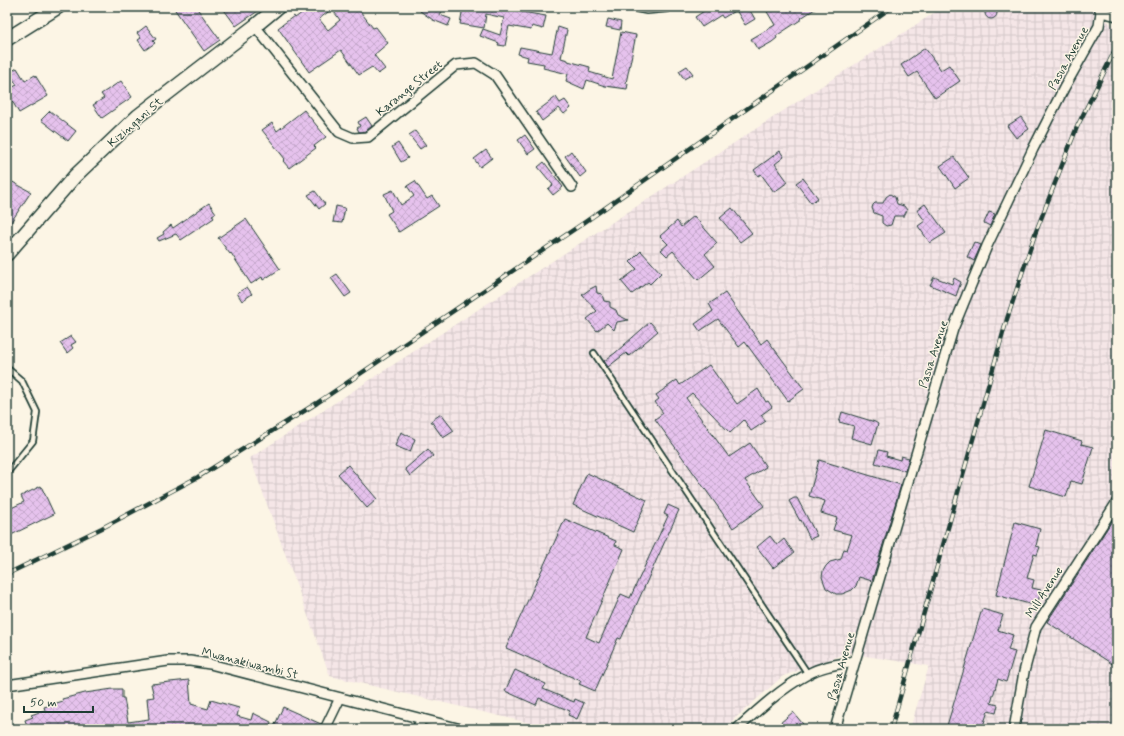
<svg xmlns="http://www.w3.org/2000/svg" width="1124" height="736" viewBox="0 0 1124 736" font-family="Mynerve,sans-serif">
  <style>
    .industrial { fill: url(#industrial-grid) }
    .building { fill: url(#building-cross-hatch); stroke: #1f3d34; fill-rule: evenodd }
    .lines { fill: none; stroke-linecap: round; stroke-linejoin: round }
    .lane-casing { stroke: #1f3d34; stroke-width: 8 }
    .street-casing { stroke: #1f3d34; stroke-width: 12 }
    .secondary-casing { stroke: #1f3d34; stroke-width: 16 }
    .lane { stroke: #fcf5e5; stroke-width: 4.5 }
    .street { stroke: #fcf5e5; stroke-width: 9 }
    .secondary { stroke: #fcf5e5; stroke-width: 13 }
    .rail-casing { stroke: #1f3d34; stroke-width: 4.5 }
    .rail { stroke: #fcf5e5; stroke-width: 3; stroke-dasharray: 9; stroke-linecap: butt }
    .labels { text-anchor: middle; stroke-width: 3; stroke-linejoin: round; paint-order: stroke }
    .street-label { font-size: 12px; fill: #1f3d34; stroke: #fcf5e5 }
  </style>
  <defs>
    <pattern id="industrial-grid" width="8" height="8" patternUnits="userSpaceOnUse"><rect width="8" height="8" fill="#f5e6e7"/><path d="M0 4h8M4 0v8" fill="none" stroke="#d2c6c7"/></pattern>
    <pattern id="building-cross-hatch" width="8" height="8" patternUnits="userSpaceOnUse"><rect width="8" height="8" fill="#e6c2ed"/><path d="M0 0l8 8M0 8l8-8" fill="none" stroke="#c5a8cc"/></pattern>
  </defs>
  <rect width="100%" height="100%" fill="#fcf5e5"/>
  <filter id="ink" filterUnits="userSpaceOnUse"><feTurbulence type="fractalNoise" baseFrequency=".025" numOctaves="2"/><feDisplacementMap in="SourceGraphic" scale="8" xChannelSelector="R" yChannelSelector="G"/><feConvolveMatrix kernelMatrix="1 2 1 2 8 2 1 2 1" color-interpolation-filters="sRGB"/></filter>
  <g filter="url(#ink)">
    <polygon class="industrial" points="943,7 1090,7 1117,29 1117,729 910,729 929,666 847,653 783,676 723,729 555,729 330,676 250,458"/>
    <g class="building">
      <circle cx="991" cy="13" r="6"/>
      <polygon points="173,7 196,7 220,40 204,51"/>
      <polygon points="222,7 264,7 236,26"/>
      <path d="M310,7H366L360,11L373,28L376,27L388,43L374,55L385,69L378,74L372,67L359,75L341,50L309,72L278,28L294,16L295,18ZM332,9L340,20L328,30L319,19Z"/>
      <polygon points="422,7 431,11 433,7 444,7 440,15 451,19 448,26 433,20 420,11"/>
      <polygon points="463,7 517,7 516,11 546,16 543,29 532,26 531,30 509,26 505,46 498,45 499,43 480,36 483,29 500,35 504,18 486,14 484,28 460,24"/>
      <polygon points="705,7 748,7 755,19 745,25 736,10 723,18 721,15 702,27 695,17 707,9"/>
      <polygon points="772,7 818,7 801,18 802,19 776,36 777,38 772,42 758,50 751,39 775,25 766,10"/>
      <polygon points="608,19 621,22 620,30 606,27"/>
      <polygon points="146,26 156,39 153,41 155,43 145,50 138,40 141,38 137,33"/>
      <polygon points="558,27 567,30 561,58 568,60 568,61 590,67 589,72 612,79 621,32 636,35 626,83 628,84 627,89 605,86 587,80 584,89 566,81 568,74 543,68 544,64 527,61 528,57 518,54 520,47 552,53"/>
      <polygon points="925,48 941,70 949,65 960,81 935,98 917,72 909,77 901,65"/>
      <polygon points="687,66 693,74 684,79 679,71"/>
      <polygon points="17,68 25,81 35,75 48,96 19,113 7,92 7,90 17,85 9,73"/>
      <polygon points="121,81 132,97 102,118 93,105 104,98 101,94"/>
      <polygon points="556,97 560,103 565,100 571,108 564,114 559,108 542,121 536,112"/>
      <polygon points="304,110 326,137 314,146 316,148 289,168 283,161 285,159 262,130 272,123 277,131"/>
      <polygon points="50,111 76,131 68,141 41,120"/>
      <polygon points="366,117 372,126 366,131 359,132 357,128 360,126 358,122"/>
      <polygon points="1021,117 1029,129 1016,138 1007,126"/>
      <polygon points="415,131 426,145 420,149 409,135"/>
      <polygon points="525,135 535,149 528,154 518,140"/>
      <polygon points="398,143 408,158 401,162 392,147"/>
      <polygon points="486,150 492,158 480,167 474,159"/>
      <polygon points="571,151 586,172 580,177 565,156"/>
      <polygon points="780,151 784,157 775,164 788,182 774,192 761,174 758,176 754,170"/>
      <polygon points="954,157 969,178 955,188 940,166"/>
      <polygon points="544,162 563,187 553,195 548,189 553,185 538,167"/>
      <polygon points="803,178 818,198 811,203 796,183"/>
      <polygon points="7,179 31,192 7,228"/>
      <polygon points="415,181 427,199 432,196 439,206 399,232 387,214 392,211 384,194 393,190 401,205 414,196 407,186"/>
      <polygon points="315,191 325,204 319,209 308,195"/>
      <polygon points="890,194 895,197 897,204 904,206 907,210 904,216 894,216 891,225 886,226 882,223 882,216 874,213 872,208 873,205 875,203 883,203 886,197"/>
      <polygon points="209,203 216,213 212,215 214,218 181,240 176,234 159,241 157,238 164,234 163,232 171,225 173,228"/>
      <polygon points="925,204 946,233 930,243 918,226 925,221 917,210"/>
      <polygon points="336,206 345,208 342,223 333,222"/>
      <polygon points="732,208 752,233 740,242 720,218"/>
      <polygon points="989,212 995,214 990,226 984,223"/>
      <polygon points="694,216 717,243 705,254 715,266 698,280 673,251 667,256 661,250 668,244 660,236 677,221 681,227"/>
      <polygon points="246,219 280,269 263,280 262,277 251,284 231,253 230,254 218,238"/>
      <polygon points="974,242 981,245 974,261 967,257"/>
      <polygon points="641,251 661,273 650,284 648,282 632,294 621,281 637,269 630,262"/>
      <polygon points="337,274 351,293 345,297 331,278"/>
      <polygon points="934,277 952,284 954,278 961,282 956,296 930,285"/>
      <polygon points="596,286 597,293 602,294 604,301 610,302 610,307 616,310 618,315 628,320 617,322 614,330 607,323 597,331 587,319 597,311 582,295 590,289"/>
      <polygon points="247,287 252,294 242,301 237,293"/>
      <polygon points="725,293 761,344 767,339 804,389 788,401 745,342 739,347 718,319 700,331 695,324 713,311 709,304"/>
      <polygon points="650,322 658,331 629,356 626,353 608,367 604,361 615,353"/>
      <polygon points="71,336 76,342 71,345 73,348 67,353 60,343"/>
      <polygon points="709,365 737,404 758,389 766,402 768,401 772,407 761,415 766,421 751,431 744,420 730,433 692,393 686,398 729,457 750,443 766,467 745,480 764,506 733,528 655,419 663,413 655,402 659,399 656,395 677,380 680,385"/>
      <polygon points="842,412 875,422 878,424 872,444 851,438 854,426 839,422"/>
      <polygon points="441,414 454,431 443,438 431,421"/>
      <polygon points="1046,430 1082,441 1081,444 1093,447 1082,484 1071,481 1066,497 1029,486"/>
      <polygon points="401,432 415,439 410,452 395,446"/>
      <polygon points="428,449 433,456 410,476 405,469"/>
      <polygon points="879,450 887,452 886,456 900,460 901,456 909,458 905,471 875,463"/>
      <polygon points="819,460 901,485 872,581 859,577 856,586 852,590 842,594 836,594 826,588 822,577 823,571 826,566 830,562 841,559 844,549 847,550 852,535 833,530 837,518 821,513 825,501 809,496"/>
      <polygon points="348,465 377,499 367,508 338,474"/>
      <polygon points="587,473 647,500 633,532 573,505"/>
      <polygon points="41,486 54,514 7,537 7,510 24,502 21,496"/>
      <polygon points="794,498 797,498 817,536 810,539 801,520 800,521 789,501"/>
      <polygon points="668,505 679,510 621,639 618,638 595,691 579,684 581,681 506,648 565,519 616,541 615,545 624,549 586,637 599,643 621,594 630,598 668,516 664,514"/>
      <polygon points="1117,513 1117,667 1047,622"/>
      <polygon points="1015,522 1040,529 1036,546 1040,547 1037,555 1034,554 1027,578 1034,580 1032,588 1041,590 1037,606 996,595"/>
      <polygon points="770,536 777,545 784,539 794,553 773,568 757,547"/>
      <polygon points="982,609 1003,615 998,630 1013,635 1008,650 1015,652 1006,682 998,679 991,703 998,705 996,713 988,711 982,729 946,729"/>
      <polygon points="515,670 546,684 543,689 574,702 575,699 584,703 577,719 568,715 570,711 539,698 536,705 505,691"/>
      <polygon points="189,680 191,704 208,709 211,700 239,708 237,716 251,720 253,713 271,722 269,729 252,729 238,725 236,729 75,729 75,726 60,729 28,729 25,720 33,717 31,715 45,710 44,707 63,701 62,699 85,693 113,689 122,689 122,698 124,698 128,722 149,719 147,698 154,697 151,684"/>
      <polygon points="283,707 321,724 319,729 273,729"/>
      <polygon points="793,712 807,729 773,729"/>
    </g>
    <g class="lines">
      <defs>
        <g id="lane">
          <polyline points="594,353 808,674"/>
          <polyline points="7,368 22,381 37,412 33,441 7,473"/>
        </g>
        <g id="street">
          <polyline points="637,7 647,9 667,7"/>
          <polyline points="1101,12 1117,16"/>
          <polyline points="255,26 339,132 353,138 368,137 456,65 476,63 495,75 572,187"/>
          <polyline points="7,685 168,661 190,661 210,664 461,729"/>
          <polyline points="325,729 340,698"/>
          <polyline points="417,729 422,719"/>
          <path d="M737,729C759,709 782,688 808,674C822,666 839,664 855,661"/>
          <polyline points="835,729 953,329 987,246 1033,149 1064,88 1099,26 1101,12 1099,7"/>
          <polyline points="1014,729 1024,672 1036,627 1117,502"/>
        </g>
        <g id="secondary">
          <polyline points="7,39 58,7"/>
          <polyline points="7,254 75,176 138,116 255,26 278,7"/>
        </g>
      </defs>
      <use href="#lane" class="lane-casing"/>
      <use href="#street" class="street-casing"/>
      <use href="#secondary" class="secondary-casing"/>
      <use href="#lane" class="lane"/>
      <use href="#street" class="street"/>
      <use href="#secondary" class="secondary"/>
      <defs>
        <g id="rail">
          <polyline points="7,574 102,528 198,477 317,403 585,222 892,7"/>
          <polyline points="891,729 1007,319 1035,234 1077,127 1117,46"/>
        </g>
      </defs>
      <use href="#rail" class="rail-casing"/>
      <use href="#rail" class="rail"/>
    </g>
  </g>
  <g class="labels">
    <g class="street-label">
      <text transform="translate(1068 58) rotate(-61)" y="4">Pasua Avenue</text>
      <text transform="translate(409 88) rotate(-39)" y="4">Karange Street</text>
      <text transform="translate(135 122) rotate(-41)" y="4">Kizingani St</text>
      <text transform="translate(933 354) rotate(-72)" y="4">Pasua Avenue</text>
      <text transform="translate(1044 592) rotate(-57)" y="4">Mill Avenue</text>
      <text transform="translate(250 663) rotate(14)" y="4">Mwanakiwambi St</text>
      <text transform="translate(841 666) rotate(-74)" y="4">Pasua Avenue</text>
    </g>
  </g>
  <rect width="1124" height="736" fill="none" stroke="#fcf5e5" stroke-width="24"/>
  <rect x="12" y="12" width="1100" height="712" fill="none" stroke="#1f3d34" stroke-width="1.5" filter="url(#ink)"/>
  <path d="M24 706v6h69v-6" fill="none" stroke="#1f3d34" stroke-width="2"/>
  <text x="30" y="706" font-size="12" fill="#1f3d34" stroke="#fcf5e5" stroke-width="3" paint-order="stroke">50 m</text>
</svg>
